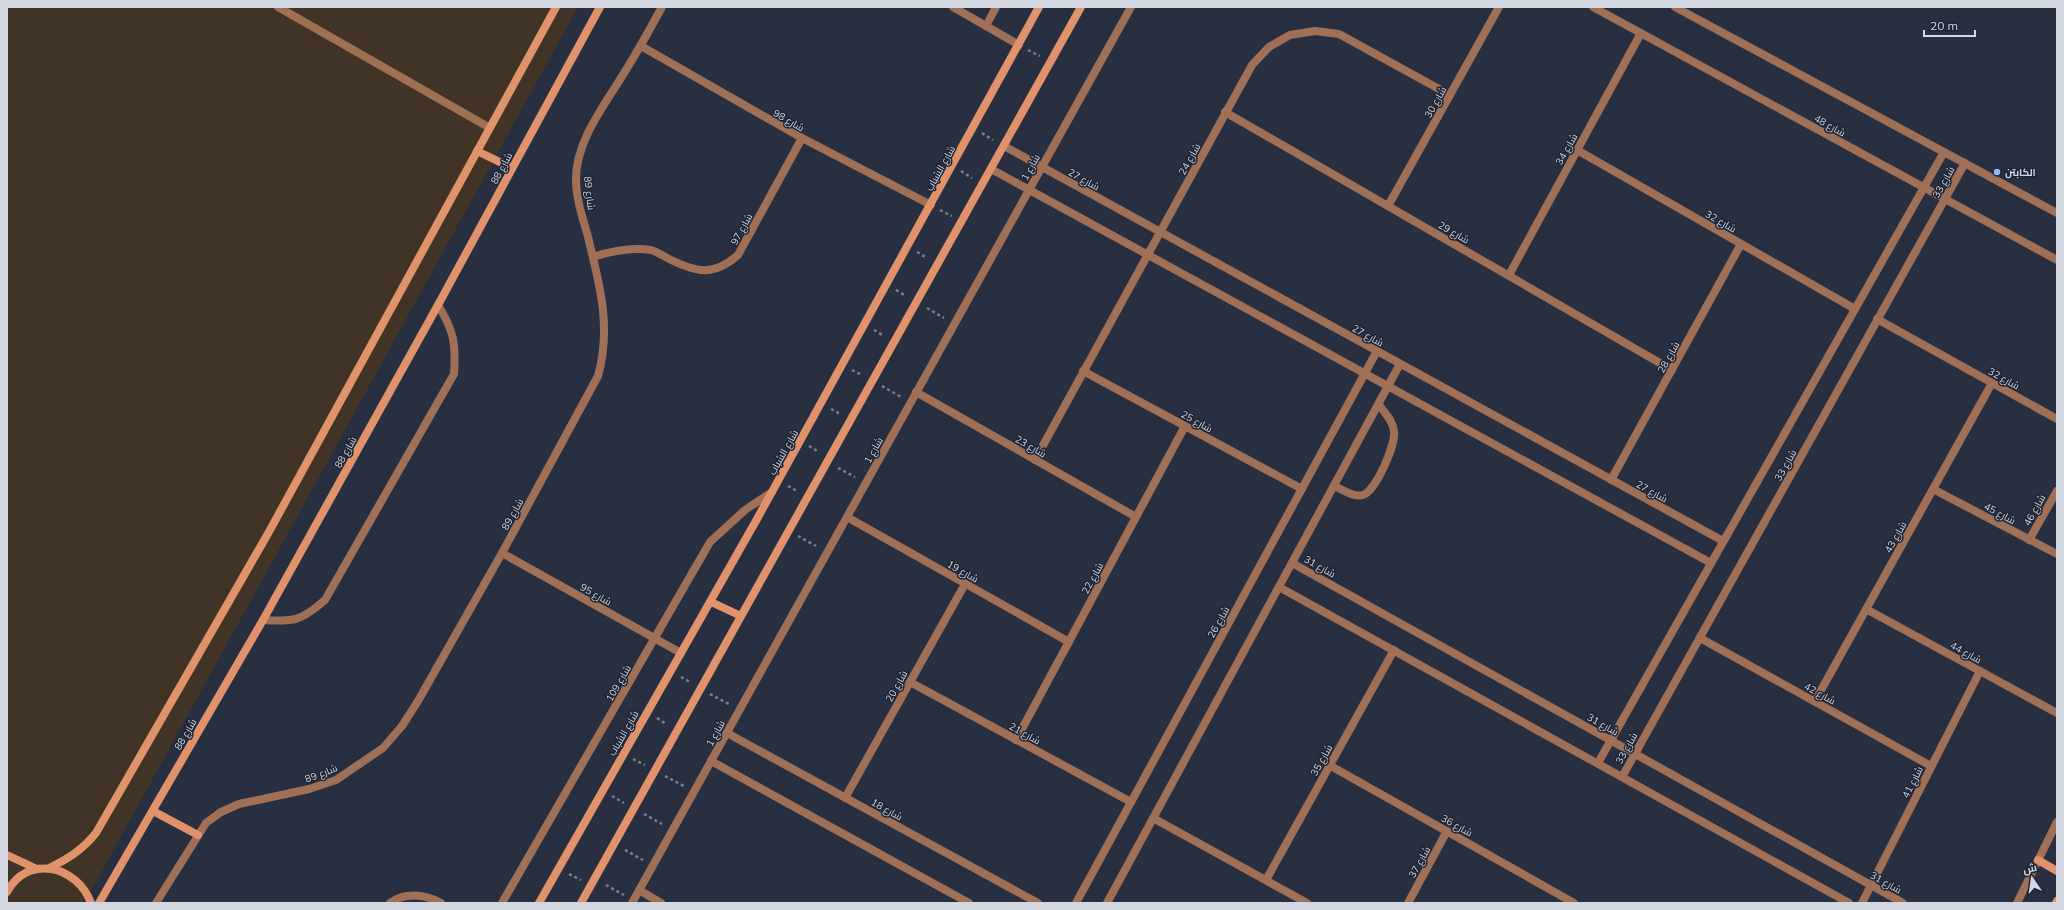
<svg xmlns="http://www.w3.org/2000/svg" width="2064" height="910" viewBox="0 0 2064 910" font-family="Mulish,Cairo,sans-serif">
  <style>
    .industrial { fill: #413426 }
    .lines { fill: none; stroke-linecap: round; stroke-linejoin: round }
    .path { stroke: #7b818f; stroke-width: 2.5; stroke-dasharray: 3 3; stroke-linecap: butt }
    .lane { stroke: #a07056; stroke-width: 8 }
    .street { stroke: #a07056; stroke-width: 8 }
    .secondary { stroke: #e0936a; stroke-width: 8 }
    .poi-dot { fill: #94b7fd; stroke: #1f2535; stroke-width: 1.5 }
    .labels { text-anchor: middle; stroke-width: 3; stroke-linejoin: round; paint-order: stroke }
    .street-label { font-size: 10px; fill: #d3d7e2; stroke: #1f2535 }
    .poi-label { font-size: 10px; font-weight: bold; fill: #d3d7e2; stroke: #1f2535; text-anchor: start }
  </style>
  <rect width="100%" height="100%" fill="#282f40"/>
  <polygon class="industrial" points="7,7 578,7 92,889 82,903 7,903"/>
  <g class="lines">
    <g class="path">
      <polyline points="1028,50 1040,56"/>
      <polyline points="982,133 993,140"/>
      <polyline points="961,171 972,178"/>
      <polyline points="940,210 952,216"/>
      <polyline points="917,252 927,258"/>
      <polyline points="896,290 906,296"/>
      <polyline points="927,308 944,318"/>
      <polyline points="874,330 884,336"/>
      <polyline points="852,370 862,375"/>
      <polyline points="882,386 901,397"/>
      <polyline points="831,409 840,414"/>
      <polyline points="809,446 819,452"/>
      <polyline points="838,468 855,477"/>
      <polyline points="788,486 797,491"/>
      <polyline points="798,536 816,546"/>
      <polyline points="681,677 690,682"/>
      <polyline points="710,694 729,704"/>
      <polyline points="657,718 666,724"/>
      <polyline points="633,759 645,765"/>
      <polyline points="665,776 684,786"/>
      <polyline points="612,796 624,803"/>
      <polyline points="644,814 662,824"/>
      <polyline points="625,850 643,860"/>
      <polyline points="569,874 581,880"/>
      <polyline points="606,885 624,895"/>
    </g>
    <g class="lane">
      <polyline points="278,7 490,128"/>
      <path d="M1334,486C1342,489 1354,498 1363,495C1376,491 1396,444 1394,431C1393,421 1385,413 1379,405"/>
      <path d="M263,620C294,622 301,621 325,600L454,374C456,343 454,331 438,305"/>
    </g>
    <g class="street">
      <polyline points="953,7 1019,45"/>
      <polyline points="1593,7 2057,260"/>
      <polyline points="1675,7 2057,213"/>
      <polyline points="986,26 996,7"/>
      <polyline points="641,46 802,138 931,205"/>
      <polyline points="1225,112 1672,370"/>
      <polyline points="1004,146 1723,541"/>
      <polyline points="1577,150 1855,309"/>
      <polyline points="991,169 1711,563"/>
      <polyline points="1388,206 1499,7"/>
      <path d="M593,257C612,251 631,247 651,250C658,252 665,257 671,260C698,273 714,276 738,255L802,138"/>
      <polyline points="1509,275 1641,33"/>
      <polyline points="1877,319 2057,419"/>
      <polyline points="1083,371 1302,489"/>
      <polyline points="916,392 1136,517"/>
      <polyline points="1035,460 1252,65 1269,47 1290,35 1315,31 1339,34 1450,95"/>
      <polyline points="1611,480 1741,244"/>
      <polyline points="1933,489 2057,554"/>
      <polyline points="847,517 1069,642"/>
      <polyline points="2029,540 2057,491"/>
      <polyline points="502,553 681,653"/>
      <polyline points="1292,563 1903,903"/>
      <polyline points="1279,587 1849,903"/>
      <polyline points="1866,609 2057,713"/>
      <polyline points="1700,638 1931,766"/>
      <polyline points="910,682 1131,802"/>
      <polyline points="1815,701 1992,383"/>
      <polyline points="727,733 1038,903"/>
      <polyline points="1016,740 1185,426"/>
      <polyline points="711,761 969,903"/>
      <polyline points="1598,763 1944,152"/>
      <polyline points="1329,765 1574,903"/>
      <polyline points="1622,777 1965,163"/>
      <polyline points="845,798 965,584"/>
      <polyline points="1153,818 1307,903"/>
      <polyline points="1266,880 1394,650"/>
      <polyline points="639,890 661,903"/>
      <path d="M156,903L206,823L221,812L239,804L309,789L336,780L383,748L402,726L418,701L502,553L598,376C612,326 599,282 587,233C582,216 576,198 576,179C576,140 605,105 624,73C638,51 650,29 662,7"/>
      <path d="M390,903C405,892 425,894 441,903"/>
      <polyline points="502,903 710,542 745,510 772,492"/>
      <polyline points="632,903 1131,7"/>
      <polyline points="1076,903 1377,351"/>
      <polyline points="1107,903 1400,364"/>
      <polyline points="1408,903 1447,831"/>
      <polyline points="1862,903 1980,671"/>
      <polyline points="2017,903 2057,822"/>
    </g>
    <g class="secondary">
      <polyline points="477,151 512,168"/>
      <polyline points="711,602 741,616"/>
      <polyline points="153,811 198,835"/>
      <polyline points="7,855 37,869"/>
      <polyline points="2038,860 2057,871"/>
      <path d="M49,868C68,859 82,850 96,833L270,530L556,7"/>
      <path d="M7,892C27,854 77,865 91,903"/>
      <polyline points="99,903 263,620 438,305 600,7"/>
      <polyline points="539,903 757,519 1039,7"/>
      <polyline points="581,903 1081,7"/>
      <polyline points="2056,903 2057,901"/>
    </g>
  </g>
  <circle class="poi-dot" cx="1997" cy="172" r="4"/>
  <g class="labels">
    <g class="street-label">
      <text transform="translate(1435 102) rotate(-61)" y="4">شارع 30</text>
      <text transform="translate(789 120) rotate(30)" y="4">شارع 98</text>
      <text transform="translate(1830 125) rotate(29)" y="4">شارع 48</text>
      <text transform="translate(1566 149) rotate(-61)" y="4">شارع 34</text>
      <text transform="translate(1189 159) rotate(-61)" y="4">شارع 24</text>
      <text transform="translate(1030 167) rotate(-61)" y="4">شارع 1</text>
      <text transform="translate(501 168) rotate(-62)" y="4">شارع 88</text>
      <text transform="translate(940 168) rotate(-61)" y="4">شارع الشباب</text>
      <text transform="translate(1084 179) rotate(29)" y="4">شارع 27</text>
      <text transform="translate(1943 182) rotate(-61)" y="4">شارع 33</text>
      <text transform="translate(590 193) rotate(83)" y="4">شارع 89</text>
      <text transform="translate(1721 221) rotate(30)" y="4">شارع 32</text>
      <text transform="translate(741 229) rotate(-62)" y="4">شارع 97</text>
      <text transform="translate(1454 232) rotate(30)" y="4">شارع 29</text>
      <text transform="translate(1368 335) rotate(29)" y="4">شارع 27</text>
      <text transform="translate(1668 357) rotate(-61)" y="4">شارع 28</text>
      <text transform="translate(2004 378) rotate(29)" y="4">شارع 32</text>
      <text transform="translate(1197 421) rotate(28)" y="4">شارع 25</text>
      <text transform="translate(1031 446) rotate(30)" y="4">شارع 23</text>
      <text transform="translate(873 450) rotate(-61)" y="4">شارع 1</text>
      <text transform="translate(345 452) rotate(-61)" y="4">شارع 88</text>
      <text transform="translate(783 452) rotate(-61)" y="4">شارع الشباب</text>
      <text transform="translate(1785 465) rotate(-61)" y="4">شارع 33</text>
      <text transform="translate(1652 491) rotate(29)" y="4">شارع 27</text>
      <text transform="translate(2034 510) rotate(-61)" y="4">شارع 46</text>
      <text transform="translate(2000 513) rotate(28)" y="4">شارع 45</text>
      <text transform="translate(512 514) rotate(-61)" y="4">شارع 89</text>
      <text transform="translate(1895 537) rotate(-61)" y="4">شارع 43</text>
      <text transform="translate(1320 566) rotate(29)" y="4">شارع 31</text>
      <text transform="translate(963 571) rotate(29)" y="4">شارع 19</text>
      <text transform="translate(1092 578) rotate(-62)" y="4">شارع 22</text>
      <text transform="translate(596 594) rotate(29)" y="4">شارع 95</text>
      <text transform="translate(1218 622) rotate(-61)" y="4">شارع 26</text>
      <text transform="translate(1966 652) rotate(29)" y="4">شارع 44</text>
      <text transform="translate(618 683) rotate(-60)" y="4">شارع 109</text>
      <text transform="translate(896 686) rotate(-61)" y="4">شارع 20</text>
      <text transform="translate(1820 693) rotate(29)" y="4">شارع 42</text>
      <text transform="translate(1603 724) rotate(29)" y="4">شارع 31</text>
      <text transform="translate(623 733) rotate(-60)" y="4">شارع الشباب</text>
      <text transform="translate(715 733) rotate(-61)" y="4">شارع 1</text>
      <text transform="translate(1025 733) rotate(29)" y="4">شارع 21</text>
      <text transform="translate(185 734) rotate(-60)" y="4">شارع 88</text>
      <text transform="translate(1626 748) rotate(-61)" y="4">شارع 33</text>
      <text transform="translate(1321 760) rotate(-61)" y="4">شارع 35</text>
      <text transform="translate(321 773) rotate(-21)" y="4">شارع 89</text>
      <text transform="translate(1912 782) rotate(-63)" y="4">شارع 41</text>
      <text transform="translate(887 809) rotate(29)" y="4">شارع 18</text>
      <text transform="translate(1457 825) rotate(29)" y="4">شارع 36</text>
      <text transform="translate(1419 862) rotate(-61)" y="4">شارع 37</text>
      <text transform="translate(1886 882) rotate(29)" y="4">شارع 31</text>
    </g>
    <g class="poi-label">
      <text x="2005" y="176">الكابتن</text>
    </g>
  </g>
  <rect width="2064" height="910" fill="none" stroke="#d3d7e2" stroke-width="16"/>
  <g transform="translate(2032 878) rotate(347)" stroke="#1f2535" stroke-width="3" paint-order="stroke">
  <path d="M0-3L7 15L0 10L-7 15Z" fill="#d3d7e2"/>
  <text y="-6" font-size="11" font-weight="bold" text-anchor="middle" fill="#d3d7e2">ش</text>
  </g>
  <path d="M1924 30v6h51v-6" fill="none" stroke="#d3d7e2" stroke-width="2"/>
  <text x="1930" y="30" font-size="12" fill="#d3d7e2" stroke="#1f2535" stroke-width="3" paint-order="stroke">20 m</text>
</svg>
